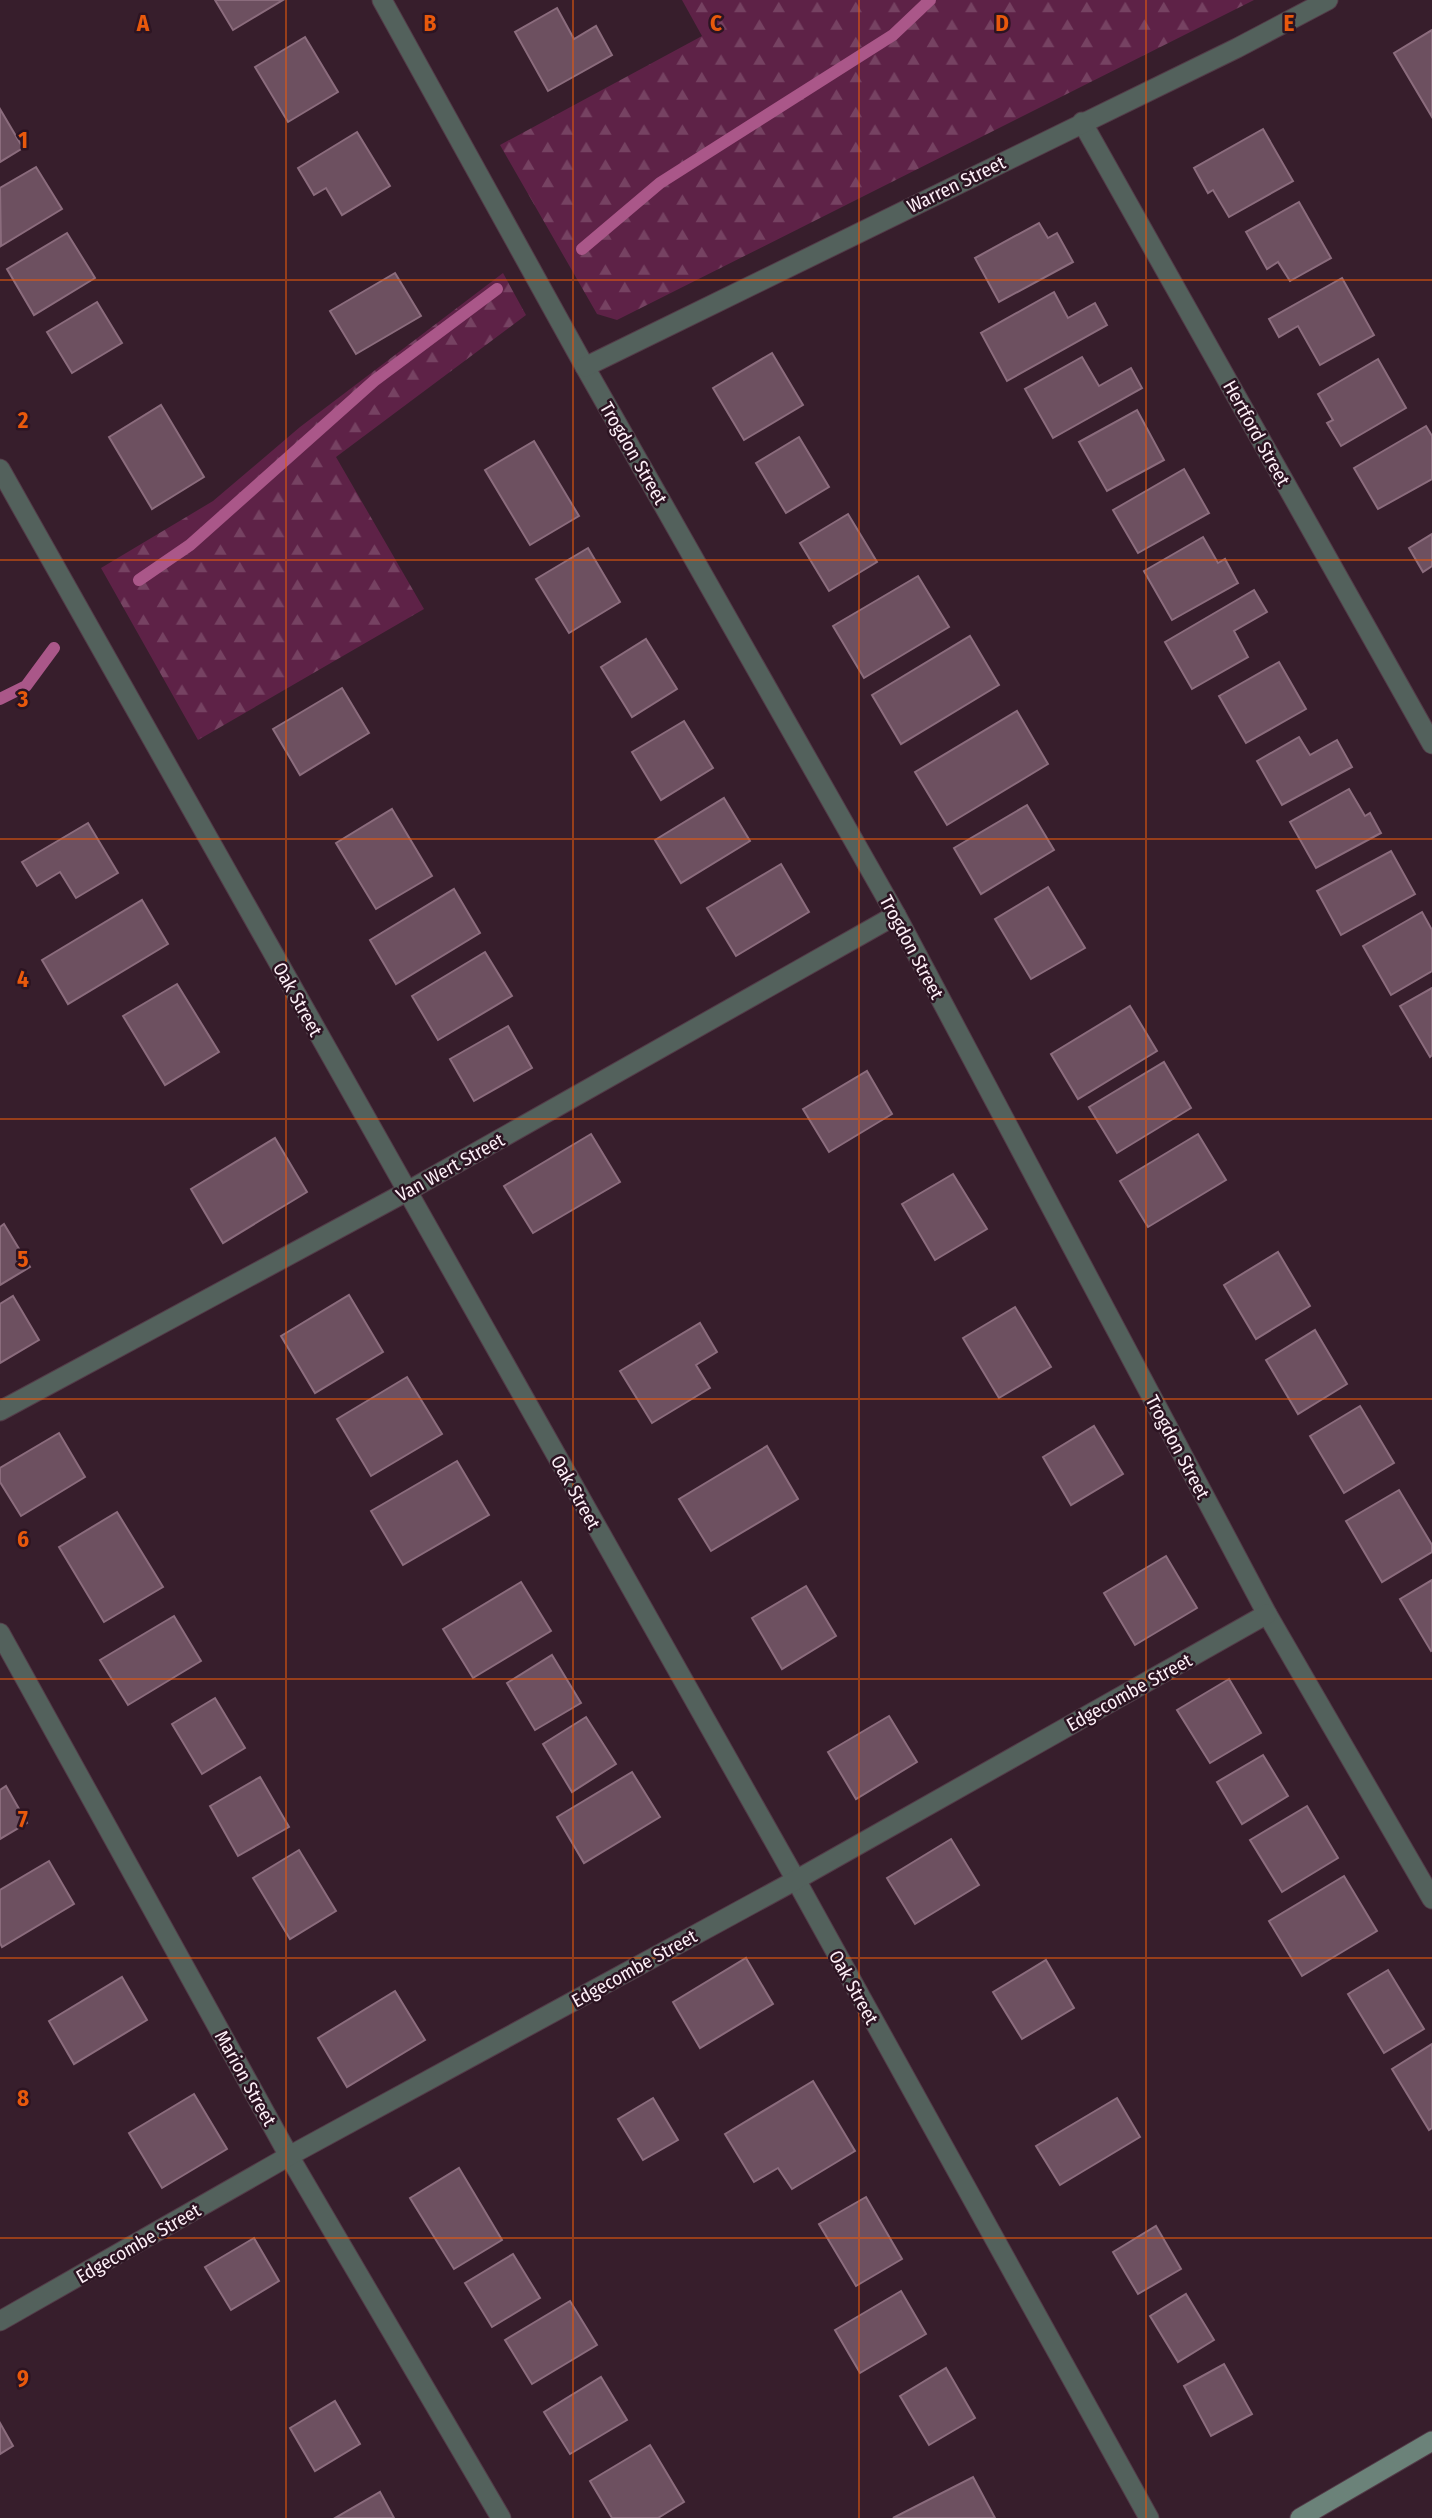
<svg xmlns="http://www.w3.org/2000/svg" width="1432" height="2518" viewBox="0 0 1432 2518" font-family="'Fira Sans Condensed',sans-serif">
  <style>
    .forest { fill: url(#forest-firs) }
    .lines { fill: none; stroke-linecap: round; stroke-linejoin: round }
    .stream { stroke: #aa5789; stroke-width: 12 }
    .building { fill: #6d5060; stroke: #8b6c7d; stroke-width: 2 }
    .minor-casing { stroke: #533b48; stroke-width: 21 }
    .secondary-casing { stroke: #533b48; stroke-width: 21 }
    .minor { stroke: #53615c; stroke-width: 19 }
    .secondary { stroke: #6b8279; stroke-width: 19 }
    .grid { fill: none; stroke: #e8590c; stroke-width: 2; stroke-opacity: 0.55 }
    .labels { text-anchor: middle; stroke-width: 5; stroke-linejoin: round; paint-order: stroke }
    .street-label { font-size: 19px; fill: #fdeff7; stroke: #2c1422 }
    .grid-label { font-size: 23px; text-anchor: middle; font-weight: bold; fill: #e8590c; stroke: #2c1422; stroke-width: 5; stroke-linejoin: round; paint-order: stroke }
  </style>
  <defs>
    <pattern id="forest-firs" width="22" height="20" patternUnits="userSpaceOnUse" patternTransform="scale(1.75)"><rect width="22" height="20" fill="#5e2247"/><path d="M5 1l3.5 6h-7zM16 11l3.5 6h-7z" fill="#764262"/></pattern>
  </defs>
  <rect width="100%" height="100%" fill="#371e2c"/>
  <g class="forest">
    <polygon points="682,0 1254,0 617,320 597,314 500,145 702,36"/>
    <polygon points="503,273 526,315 336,457 424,609 198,740 101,568 213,501 300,427"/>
  </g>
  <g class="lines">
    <g class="stream">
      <polyline points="582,249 660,183 893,35 930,0"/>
      <polyline points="139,580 190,545 374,381 497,289"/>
      <polyline points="0,699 26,686 54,648"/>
    </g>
  </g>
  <g class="building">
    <polygon points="215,0 283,0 233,30"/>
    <polygon points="557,8 574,39 596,26 612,55 548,91 515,32"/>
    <polygon points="1432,30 1432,117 1394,53"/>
    <polygon points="305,37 338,92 288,122 255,67"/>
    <polygon points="0,109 23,148 0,162"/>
    <polygon points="1263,129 1293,181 1229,217 1213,190 1208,193 1194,168"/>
    <polygon points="357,132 390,186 342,215 326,188 314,195 298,168"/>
    <polygon points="36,167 62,209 1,246 0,188"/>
    <polygon points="1299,202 1331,258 1290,281 1278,262 1267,269 1246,232"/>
    <polygon points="1039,223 1048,238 1057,233 1073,262 999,302 975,258"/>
    <polygon points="67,233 95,278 34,315 7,269"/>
    <polygon points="395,273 421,316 356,354 330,311"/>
    <polygon points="1342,278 1374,335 1320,365 1298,326 1279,337 1269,319"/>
    <polygon points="1054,292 1068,318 1095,303 1107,325 1007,381 981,333"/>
    <polygon points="97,302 122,343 72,373 47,332"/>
    <polygon points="772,353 803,405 744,440 713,388"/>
    <polygon points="1082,357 1099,386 1131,368 1142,388 1053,438 1025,389"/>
    <polygon points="1378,359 1406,408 1341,446 1327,423 1333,420 1318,394"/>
    <polygon points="161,405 204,477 152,509 109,437"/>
    <polygon points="1137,410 1164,460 1107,491 1079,442"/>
    <polygon points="1426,426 1432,436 1432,479 1378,509 1354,468"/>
    <polygon points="799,437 829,487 786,513 756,463"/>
    <polygon points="534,441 579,516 530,545 485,470"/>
    <polygon points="1184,469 1209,513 1138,553 1113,510"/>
    <polygon points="848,514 877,562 829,591 800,543"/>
    <polygon points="1432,534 1432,566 1423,572 1409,548"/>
    <polygon points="1203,537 1218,563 1225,559 1238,583 1172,620 1144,571"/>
    <polygon points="588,548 620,602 569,633 536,579"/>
    <polygon points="918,576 949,627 864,678 833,626"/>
    <polygon points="1254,590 1267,612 1234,631 1248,657 1192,689 1165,642"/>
    <polygon points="970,636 999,685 901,744 872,695"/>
    <polygon points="646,639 677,689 632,717 601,667"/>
    <polygon points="1279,662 1306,709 1246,743 1219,696"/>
    <polygon points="342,688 369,733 300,775 273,729"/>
    <polygon points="1017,711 1048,764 947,825 915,772"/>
    <polygon points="684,721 713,768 661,800 632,752"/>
    <polygon points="1299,737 1310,755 1337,740 1352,767 1282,805 1257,761"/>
    <polygon points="1349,789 1365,816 1370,813 1381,833 1316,868 1290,822"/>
    <polygon points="724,798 750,841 681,883 655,840"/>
    <polygon points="1027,805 1054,850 981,894 954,848"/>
    <polygon points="392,809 432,876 376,909 336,843"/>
    <polygon points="88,823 118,873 76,898 60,872 37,886 22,862"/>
    <polygon points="1391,851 1415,894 1341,935 1317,891"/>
    <polygon points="781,864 809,912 736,956 707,908"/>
    <polygon points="1048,887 1085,948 1031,979 995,919"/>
    <polygon points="454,889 480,933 396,984 370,940"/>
    <polygon points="142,900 168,944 68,1004 42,960"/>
    <polygon points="1422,912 1432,930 1432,971 1391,995 1363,946"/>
    <polygon points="485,952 512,996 438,1040 412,996"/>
    <polygon points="177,984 219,1052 165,1085 123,1016"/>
    <polygon points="1432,988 1432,1055 1430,1057 1400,1006"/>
    <polygon points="1130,1006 1157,1051 1078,1099 1051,1054"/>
    <polygon points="508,1026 532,1068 474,1101 450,1059"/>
    <polygon points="1164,1062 1191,1108 1117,1153 1089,1107"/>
    <polygon points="867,1071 892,1114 829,1152 803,1109"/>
    <polygon points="591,1134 620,1182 533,1233 504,1186"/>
    <polygon points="1198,1134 1226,1180 1148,1227 1120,1181"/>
    <polygon points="275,1138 307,1192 223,1243 191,1189"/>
    <polygon points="953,1174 987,1229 935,1260 902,1204"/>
    <polygon points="4,1224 30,1267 0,1285 0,1227"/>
    <polygon points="1278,1252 1310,1306 1256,1339 1224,1285"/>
    <polygon points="349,1295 383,1352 315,1393 281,1336"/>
    <polygon points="13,1296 39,1340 0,1363 0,1304"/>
    <polygon points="1015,1307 1051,1367 999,1398 963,1338"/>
    <polygon points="700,1323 717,1352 696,1365 710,1388 652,1423 620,1371"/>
    <polygon points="1315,1330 1347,1384 1298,1414 1266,1360"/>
    <polygon points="407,1377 442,1434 371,1476 337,1419"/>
    <polygon points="1360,1406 1394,1463 1344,1493 1310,1436"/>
    <polygon points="1094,1426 1123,1474 1071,1505 1043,1457"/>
    <polygon points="59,1433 85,1477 21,1516 0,1482 0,1468"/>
    <polygon points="767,1446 798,1499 711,1551 679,1499"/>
    <polygon points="457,1461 489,1515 403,1565 371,1511"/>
    <polygon points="1399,1490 1432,1545 1432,1552 1382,1582 1346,1521"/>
    <polygon points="117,1512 163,1587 104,1622 59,1547"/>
    <polygon points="1166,1556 1197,1608 1135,1645 1104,1593"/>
    <polygon points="1432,1580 1432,1650 1431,1651 1400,1599"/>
    <polygon points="521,1582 551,1631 473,1678 443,1629"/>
    <polygon points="806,1586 836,1636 782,1669 752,1618"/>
    <polygon points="174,1616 201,1661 128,1705 100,1660"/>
    <polygon points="552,1655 581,1703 535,1730 507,1683"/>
    <polygon points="1229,1679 1261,1733 1210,1763 1177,1710"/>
    <polygon points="215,1698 245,1748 202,1774 172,1724"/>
    <polygon points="889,1716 917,1762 856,1799 828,1752"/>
    <polygon points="586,1717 616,1764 572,1792 543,1744"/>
    <polygon points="1263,1755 1288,1796 1242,1824 1217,1782"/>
    <polygon points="632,1772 660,1817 584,1863 557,1817"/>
    <polygon points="260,1777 289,1827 238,1856 210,1806"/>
    <polygon points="6,1786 27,1823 0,1839 0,1790"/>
    <polygon points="1307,1806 1338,1858 1282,1892 1250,1840"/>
    <polygon points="951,1839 979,1885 915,1924 887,1878"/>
    <polygon points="299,1850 336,1911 290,1939 253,1878"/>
    <polygon points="49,1861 74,1904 2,1947 0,1943 0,1890"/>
    <polygon points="1344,1876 1377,1931 1302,1976 1269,1921"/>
    <polygon points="746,1958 773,2004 700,2048 673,2002"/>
    <polygon points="1046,1960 1074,2008 1022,2039 993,1992"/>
    <polygon points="1388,1970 1424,2029 1384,2053 1348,1994"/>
    <polygon points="122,1977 147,2020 74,2064 49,2021"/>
    <polygon points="395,1991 425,2040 347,2087 318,2038"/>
    <polygon points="1432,2044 1432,2128 1429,2130 1392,2069"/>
    <polygon points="813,2081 855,2151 792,2189 778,2168 754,2182 725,2134"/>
    <polygon points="194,2094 227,2149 162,2188 129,2133"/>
    <polygon points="653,2098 678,2140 643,2160 618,2119"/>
    <polygon points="1117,2098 1140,2137 1060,2185 1036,2146"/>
    <polygon points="459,2168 502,2240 454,2269 410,2198"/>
    <polygon points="866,2197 902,2259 856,2286 819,2224"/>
    <polygon points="1156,2226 1181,2269 1138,2294 1113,2252"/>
    <polygon points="254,2238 279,2281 231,2310 205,2267"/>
    <polygon points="513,2254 540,2298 492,2327 465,2283"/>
    <polygon points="901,2291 926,2334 860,2373 835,2330"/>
    <polygon points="1186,2294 1214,2340 1178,2362 1150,2316"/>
    <polygon points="570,2301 597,2345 532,2384 505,2340"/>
    <polygon points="1224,2364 1252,2414 1211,2436 1184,2386"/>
    <polygon points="946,2368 975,2418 929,2445 900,2396"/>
    <polygon points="601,2377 627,2420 570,2454 544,2412"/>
    <polygon points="335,2401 360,2444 315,2471 290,2428"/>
    <polygon points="0,2423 13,2446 0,2454"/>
    <polygon points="650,2445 684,2502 658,2518 612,2518 590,2481"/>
    <polygon points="973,2477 995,2518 893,2518"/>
    <polygon points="380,2492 394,2518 335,2518"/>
  </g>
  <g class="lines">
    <defs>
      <g id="minor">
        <polyline points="382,0 585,367 896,915 1267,1614 1432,1899"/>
        <polyline points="1082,122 1432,744"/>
        <polyline points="585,367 1237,48 1328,0"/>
        <polyline points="0,469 796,1880 1149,2518"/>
        <polyline points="0,1411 406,1192 896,915"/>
        <polyline points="0,1633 289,2156 501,2518"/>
        <polyline points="0,2321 289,2156 796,1880 1267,1614"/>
      </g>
      <polyline id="secondary" points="1300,2518 1432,2441"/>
    </defs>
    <use href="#minor" class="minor-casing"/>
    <use href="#secondary" class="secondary-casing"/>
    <use href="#minor" class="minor"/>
    <use href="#secondary" class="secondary"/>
  </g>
  <path class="grid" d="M286,0V2518M573,0V2518M859,0V2518M1146,0V2518M0,280H1432M0,560H1432M0,839H1432M0,1119H1432M0,1399H1432M0,1679H1432M0,1958H1432M0,2238H1432"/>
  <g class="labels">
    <g class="street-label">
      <text transform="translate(956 184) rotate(-26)" y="7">Warren Street</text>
      <text transform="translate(1257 433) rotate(61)" y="7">Hertford Street</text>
      <text transform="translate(634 453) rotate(60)" y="7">Trogdon Street</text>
      <text transform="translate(912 947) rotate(62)" y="7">Trogdon Street</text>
      <text transform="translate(298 999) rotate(61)" y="7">Oak Street</text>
      <text transform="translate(450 1167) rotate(-29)" y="7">Van Wert Street</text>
      <text transform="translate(1178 1447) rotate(62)" y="7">Trogdon Street</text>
      <text transform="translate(576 1492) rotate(61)" y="7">Oak Street</text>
      <text transform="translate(1129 1692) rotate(-29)" y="7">Edgecombe Street</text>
      <text transform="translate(634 1968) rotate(-29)" y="7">Edgecombe Street</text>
      <text transform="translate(854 1987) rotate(61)" y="7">Oak Street</text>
      <text transform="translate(246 2078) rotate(61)" y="7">Marion Street</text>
      <text transform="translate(138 2243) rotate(-30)" y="7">Edgecombe Street</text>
    </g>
  </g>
  <g class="grid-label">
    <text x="143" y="31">A</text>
    <text x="430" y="31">B</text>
    <text x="716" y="31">C</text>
    <text x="1002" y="31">D</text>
    <text x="1289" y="31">E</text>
    <text x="23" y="148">1</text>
    <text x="23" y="428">2</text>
    <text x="23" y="707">3</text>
    <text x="23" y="987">4</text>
    <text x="23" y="1267">5</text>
    <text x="23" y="1547">6</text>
    <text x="23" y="1827">7</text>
    <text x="23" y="2106">8</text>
    <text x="23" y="2386">9</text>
  </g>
</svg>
